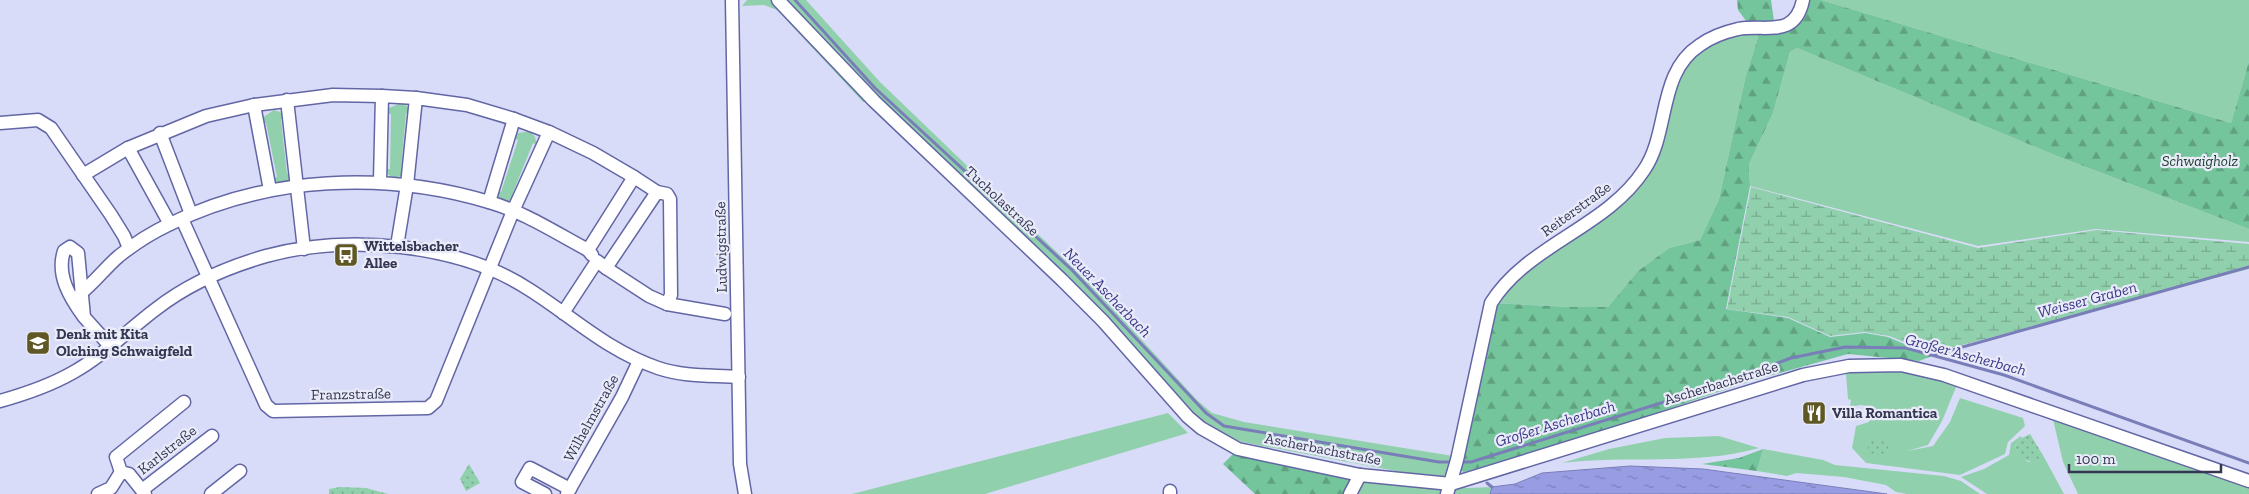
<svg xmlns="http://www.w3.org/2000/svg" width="2249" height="494" viewBox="0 0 2249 494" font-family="'Zilla Slab',serif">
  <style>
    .green { fill: #91d0ad }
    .forest { fill: url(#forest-firs) }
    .wetland { fill: url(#wetland-marsh) }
    .park { fill: url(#park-dots) }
    .water { fill: url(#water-ripples); stroke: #7a7eb8 }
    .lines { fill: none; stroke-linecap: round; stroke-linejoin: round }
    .stream { stroke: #7a7eb8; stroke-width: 3 }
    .minor-casing { stroke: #6366a4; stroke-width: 15 }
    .minor { stroke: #fff; stroke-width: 12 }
    .labels { text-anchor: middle; stroke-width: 4.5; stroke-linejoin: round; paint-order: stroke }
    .park-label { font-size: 15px; font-style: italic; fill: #173b29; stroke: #e9ebf9 }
    .street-label { font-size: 15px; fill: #343652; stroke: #e9ebf9 }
    .poi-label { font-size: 15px; font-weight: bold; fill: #343652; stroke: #e9ebf9; text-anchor: start }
    .water-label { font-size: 16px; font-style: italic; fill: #3a3788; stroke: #e9ebf9 }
  </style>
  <defs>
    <pattern id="forest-firs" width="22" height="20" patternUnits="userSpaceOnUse" patternTransform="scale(1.25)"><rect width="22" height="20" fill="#74c59b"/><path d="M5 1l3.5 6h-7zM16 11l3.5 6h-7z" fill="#60a181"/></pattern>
    <pattern id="wetland-marsh" width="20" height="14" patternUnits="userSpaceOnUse" patternTransform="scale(1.25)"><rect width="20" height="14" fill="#91d0ad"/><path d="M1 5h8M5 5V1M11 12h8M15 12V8" fill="none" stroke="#77aa8f"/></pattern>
    <pattern id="park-dots" width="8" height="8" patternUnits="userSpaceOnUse" patternTransform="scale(1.25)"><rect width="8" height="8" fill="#91d0ad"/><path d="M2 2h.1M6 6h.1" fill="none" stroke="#77aa8f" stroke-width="1.8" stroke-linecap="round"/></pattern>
    <pattern id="water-ripples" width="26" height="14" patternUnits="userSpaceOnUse" patternTransform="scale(1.25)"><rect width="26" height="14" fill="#989de3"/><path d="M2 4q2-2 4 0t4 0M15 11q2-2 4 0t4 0" fill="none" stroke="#7d81bb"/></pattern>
  </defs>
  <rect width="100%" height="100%" fill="#d9dcf8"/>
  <g class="green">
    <polygon points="747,0 771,0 776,4 866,100 866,102 863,102 777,10 764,5 742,6"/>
    <polygon points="785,0 806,0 880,82 1094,288 1197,400 1212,413 1244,422 1453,456 1449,474 1444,480 1242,442 1217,433 1200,423 889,109"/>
    <polygon points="1821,0 2249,0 2249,61 2231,123"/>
    <polygon points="1752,29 1758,37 1745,79 1719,199 1700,240 1669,248 1638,271 1608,307 1571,307 1491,303 1500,288 1611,207 1646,168 1670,90 1697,48"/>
    <polygon points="1797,48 2057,156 2249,229 2249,242 2096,229 1978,246 1750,186 1749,164 1773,113 1790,52"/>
    <path d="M401,103L407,106L410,114L406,113L401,169L405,170L403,175C394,180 389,177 384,169H390L391,114H386L389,108Z"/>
    <polygon points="274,110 280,112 285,118 281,119 287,174 291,174 291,180 280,185 271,178 277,177 266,123 261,124 262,118"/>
    <polygon points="524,132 531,132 535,137 537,145 533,143 512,195 515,197 512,202 500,200 496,191 501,192 518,140 513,138 518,133"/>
    <path d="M1901,365L1959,380L1942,421L1928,445L1907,451L1933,446L1950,422L1960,398L2023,418L2025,426L2008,442L2005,454L1960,475L1866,463L1852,448L1856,426L1869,422L1873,415C1871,407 1863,403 1856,406L1854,414H1849L1851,400L1848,399L1846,374L1849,366Z"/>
    <polygon points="1168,413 1188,433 985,494 852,494"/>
    <polygon points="2052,415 2249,485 2249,494 2078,494 2063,462"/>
    <path d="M1719,436L1759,448C1695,466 1627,455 1562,463L1609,449L1665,438Z"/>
    <polygon points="2021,436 2022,438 2015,446 2017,451 2028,462 2044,457 2064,494 1987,494 1961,477 1984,469 2009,455 2011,443"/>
    <polygon points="1763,449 1823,460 1835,465 1944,476 1961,481 1980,494 1907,494 1896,492 1886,485 1844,477 1796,473 1787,476 1757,471"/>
    <polygon points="1355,474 1451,484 1467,488 1492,487 1490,494 1344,494"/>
  </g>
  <g class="forest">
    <polygon points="1737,0 1771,0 1775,28 1783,27 1803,0 1821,0 2231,123 2249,61 2249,229 2057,156 1797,48 1790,52 1773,113 1749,164 1750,186 1726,309 1788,318 1830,337 1865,333 1888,337 1932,356 1919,361 1848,354 1751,381 1597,433 1464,472 1459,470 1491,303 1571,307 1608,307 1638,271 1669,248 1700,240 1719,199 1745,79 1758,37 1738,10"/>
    <polygon points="1238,449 1355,474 1344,494 1255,494 1223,464"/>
    <polygon points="1763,449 1757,471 1702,464 1739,458"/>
  </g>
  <polygon class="wetland" points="1751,187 1978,248 2097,230 2249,244 2249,269 1932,353 1889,336 1864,332 1830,336 1788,317 1727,309"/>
  <g class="park">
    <path d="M2030,434L2044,457C2032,466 2019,460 2015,446L2022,438Z"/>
    <polygon points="1869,438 1890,441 1886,455 1867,453"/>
    <polygon points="469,464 480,483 466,491 460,479"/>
    <polygon points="340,487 366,488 388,494 329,494 329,489"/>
  </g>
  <polygon class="water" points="1630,466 1703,469 1887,494 1490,494 1492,487 1515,484 1542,473"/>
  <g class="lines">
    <g class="stream">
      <polyline points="795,0 875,88 1072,270 1206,413 1224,426 1439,462 1452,462"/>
      <polyline points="1934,355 2249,267"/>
      <polyline points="1459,462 1471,462 1719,385 1791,358 1845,347 1906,348 2004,375 2249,463"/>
      <polyline points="1487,483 1492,487"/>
    </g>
    <defs>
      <g id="minor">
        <polyline points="732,0 740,464 745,494"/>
        <polyline points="778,0 874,101 1062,280 1103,321 1188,417 1201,428 1238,449 1360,475 1451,484 1803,375 1849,366 1901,365 1944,375 2249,481"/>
        <polyline points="287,100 304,249"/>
        <polyline points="0,123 38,120 51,128 111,215 124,236 129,248"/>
        <polyline points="160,133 191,214"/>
        <polyline points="83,175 128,148"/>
        <polyline points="380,181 382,96 416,98"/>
        <polyline points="270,190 254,105 333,95 382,96"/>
        <polyline points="489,202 514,119 549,132"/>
        <polyline points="182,219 266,405 273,411 428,408 436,401 513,211 549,132 593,153 634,177"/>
        <polyline points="170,224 128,148 206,116 254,105"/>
        <polyline points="397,246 407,185 416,98 467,105 514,119"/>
        <polyline points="592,255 588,250 634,177 657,192"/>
        <polyline points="606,268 649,296 667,304 725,314"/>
        <path d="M81,293C95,282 105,268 119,256C134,244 153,232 170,224C267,176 386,171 489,202C524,212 556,233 588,250"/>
        <polyline points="563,313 597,261 606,268 657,192 667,194 670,199 671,295 667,304"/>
        <path d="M84,317C70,298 56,275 64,251L70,247L78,253L84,317L110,346"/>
        <path d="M0,401C25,394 49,386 72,373C103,356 128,330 156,309C188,284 228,267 266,256C346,234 459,243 530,290C574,318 608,351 658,368C685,377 711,375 739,377"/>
        <polyline points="142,490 212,436"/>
        <polyline points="1170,491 1170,494"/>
        <polyline points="98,494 111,488 121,472"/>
        <polyline points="145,494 129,474 121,472 116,457 184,402"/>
        <polyline points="211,494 240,471"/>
        <polyline points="545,494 522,482 530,468 570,489"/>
        <polyline points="567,494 622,397 639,361"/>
        <polyline points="1350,494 1360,475"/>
        <path d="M1447,494L1457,460L1491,303C1528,244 1606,228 1644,170C1670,132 1657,73 1700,45C1711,37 1725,32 1738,29C1765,24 1795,39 1803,0"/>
      </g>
    </defs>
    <use href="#minor" class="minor-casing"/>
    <use href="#minor" class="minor"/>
  </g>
  <defs>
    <symbol id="bus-square" viewBox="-11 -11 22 22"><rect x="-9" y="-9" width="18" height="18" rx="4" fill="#605824" stroke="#e9ebf9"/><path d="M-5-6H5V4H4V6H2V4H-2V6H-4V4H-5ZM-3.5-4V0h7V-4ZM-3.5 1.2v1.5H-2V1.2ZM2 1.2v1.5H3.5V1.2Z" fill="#fff"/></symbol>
    <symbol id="school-square" viewBox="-11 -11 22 22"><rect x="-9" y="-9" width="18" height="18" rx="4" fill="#605824" stroke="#e9ebf9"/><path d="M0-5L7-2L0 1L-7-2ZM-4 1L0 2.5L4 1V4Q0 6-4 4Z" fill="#fff"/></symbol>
    <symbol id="restaurant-square" viewBox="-11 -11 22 22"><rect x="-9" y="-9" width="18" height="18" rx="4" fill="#605824" stroke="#e9ebf9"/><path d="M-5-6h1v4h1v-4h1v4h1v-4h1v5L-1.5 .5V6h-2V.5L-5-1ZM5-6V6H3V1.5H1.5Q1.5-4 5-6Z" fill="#fff"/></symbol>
  </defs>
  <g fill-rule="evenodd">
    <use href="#bus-square" x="332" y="241" width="28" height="28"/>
    <use href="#school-square" x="24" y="329" width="28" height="28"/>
    <use href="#restaurant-square" x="1800" y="399" width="28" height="28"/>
  </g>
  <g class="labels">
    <g class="park-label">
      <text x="2200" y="166">Schwaigholz</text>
    </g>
    <g class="street-label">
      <text transform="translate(1002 201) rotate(43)" y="5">Tucholastraße</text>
      <text transform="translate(1576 209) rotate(-36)" y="5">Reiterstraße</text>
      <text transform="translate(721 247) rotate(-91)" y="5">Ludwigstraße</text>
      <text transform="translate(1721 383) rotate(-17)" y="5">Ascherbachstraße</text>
      <text transform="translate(351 394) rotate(-1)" y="5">Franzstraße</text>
      <text transform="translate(591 418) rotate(-61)" y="5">Wilhelmstraße</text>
      <text transform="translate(1323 449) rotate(11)" y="5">Ascherbachstraße</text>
      <text transform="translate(167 450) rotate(-38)" y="5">Karlstraße</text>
    </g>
    <g class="poi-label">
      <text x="364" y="251">Wittelsbacher<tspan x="364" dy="17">Allee</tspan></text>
      <text x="56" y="339">Denk mit Kita<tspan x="56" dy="17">Olching Schwaigfeld</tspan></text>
      <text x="1832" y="418">Villa Romantica</text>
    </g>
    <g class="water-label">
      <text transform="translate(1108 292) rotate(46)" y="6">Neuer Ascherbach</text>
      <text transform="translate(2087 299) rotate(-15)" y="6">Weisser Graben</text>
      <text transform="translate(1966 354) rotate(15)" y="6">Großer Ascherbach</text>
      <text transform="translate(1555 423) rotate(-17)" y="6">Großer Ascherbach</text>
    </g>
  </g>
  <path d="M2069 464v8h152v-8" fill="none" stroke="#343652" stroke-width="2.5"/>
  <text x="2076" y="464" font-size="15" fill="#343652" stroke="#e9ebf9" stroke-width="4" paint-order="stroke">100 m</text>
</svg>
